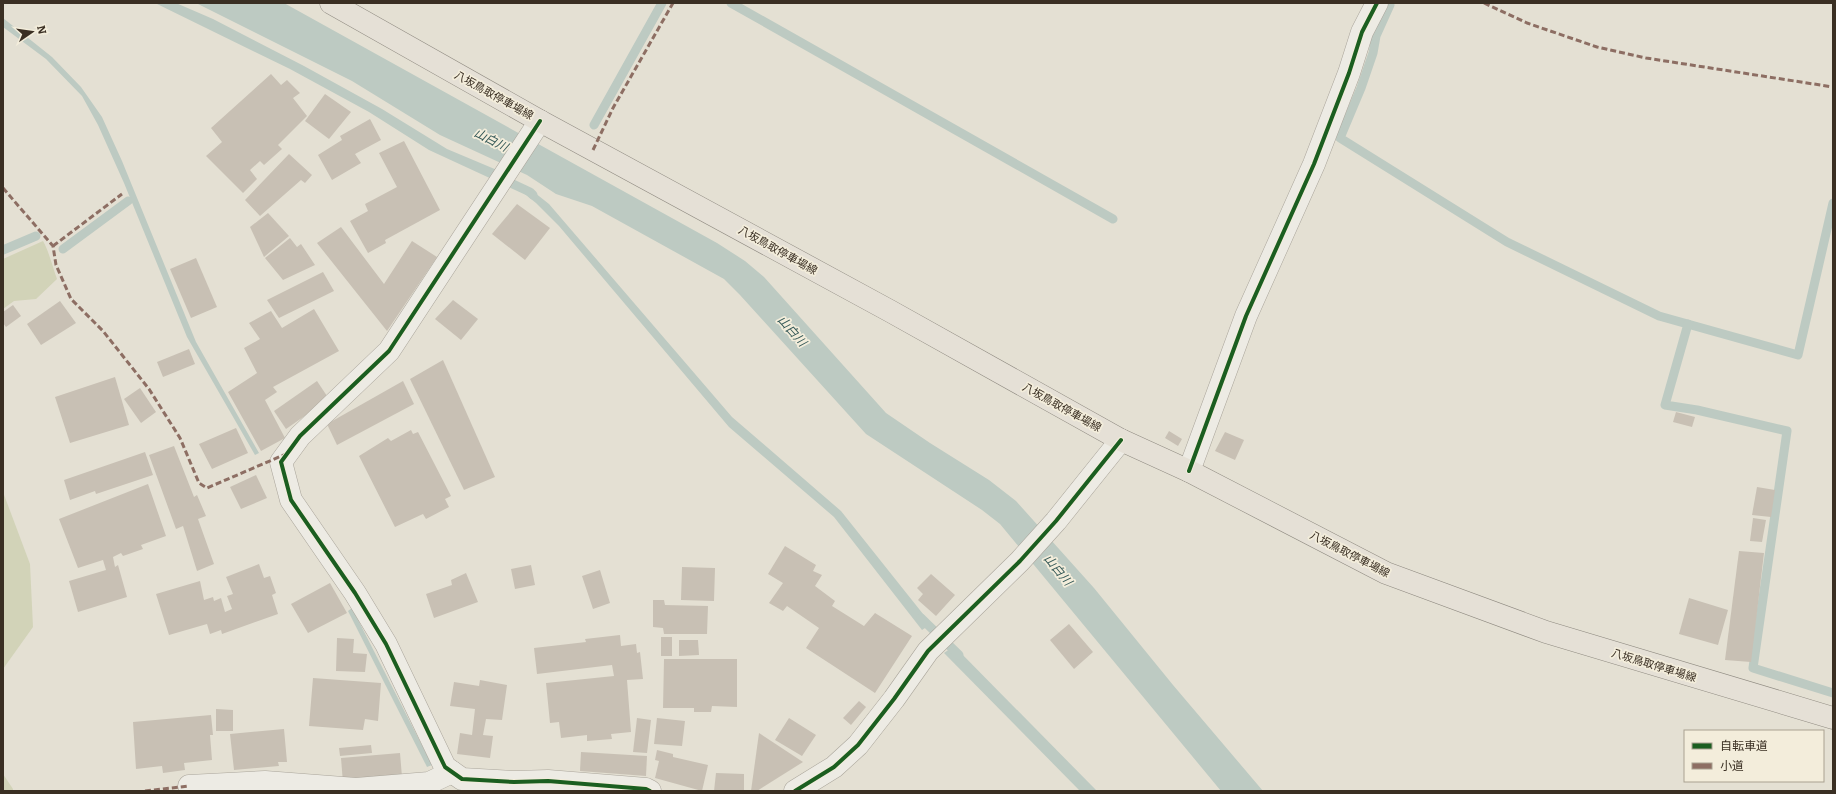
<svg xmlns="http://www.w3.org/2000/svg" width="1836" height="794" viewBox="0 0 1836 794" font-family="Bitter,'Noto Sans JP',serif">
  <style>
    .green { fill: #d2d3b8 }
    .water { fill: #bdcac2 }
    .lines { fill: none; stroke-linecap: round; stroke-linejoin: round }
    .stream { stroke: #bdcac2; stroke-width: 9 }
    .building { fill: #c8c0b4 }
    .minor-casing { stroke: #aaa59b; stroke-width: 23 }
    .major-casing { stroke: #908b82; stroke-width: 23 }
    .minor { stroke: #edebe4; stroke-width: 22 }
    .major { stroke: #e5e0d6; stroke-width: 22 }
    .quiet { stroke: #8d6e63; stroke-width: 3; stroke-dasharray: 6 3; stroke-linecap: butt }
    .cycleway-casing { stroke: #f3eddb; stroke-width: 6 }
    .cycleway { stroke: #1b5e20; stroke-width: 4 }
    .labels { text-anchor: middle; stroke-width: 3.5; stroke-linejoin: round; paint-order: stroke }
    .street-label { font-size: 11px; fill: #3a2f23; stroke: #f3eddb }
    .water-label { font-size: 12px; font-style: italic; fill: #345857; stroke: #f3eddb }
  </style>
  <rect width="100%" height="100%" fill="#e4e0d3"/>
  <g class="green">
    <path d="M43,241C48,249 53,268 57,279L36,299L14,301L3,309V259Z"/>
    <polygon points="3,492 30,564 33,627 3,669"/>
    <polygon points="3,774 13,789 13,791 3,791"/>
  </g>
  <g class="water">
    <polygon points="155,3 176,3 213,19 304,66 382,109 447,149 497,170 494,180 429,150 369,112 290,69"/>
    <polygon points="196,3 284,3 717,243 745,261 764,277 886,413 930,443 989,480 1016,501 1094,588 1173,685 1263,791 1221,791 1000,524 982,510 866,434 740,295 724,279 592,206 556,194 527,175 440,135 352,81"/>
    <polygon points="3,18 52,57 81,87 102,117 122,161 196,342 259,453 255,455 187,337 124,183 98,125 82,96 46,59 3,27"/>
    <polygon points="525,185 549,204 732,417 841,511 931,624 922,630 834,517 729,427 559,226 536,203 521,191"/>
    <polygon points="352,608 432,765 427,767 348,611"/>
    <polygon points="954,646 1097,791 1080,791 944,653"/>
  </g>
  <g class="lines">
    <g class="stream">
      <polyline points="731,3 1113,219"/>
      <polyline points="1390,5 1376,36 1373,53 1361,88 1340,138 1507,242 1659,316 1798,355 1833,203"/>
      <polyline points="594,125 662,3"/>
      <polyline points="502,179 530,192 533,195"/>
      <polyline points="63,249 128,201"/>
      <polyline points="3,250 36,236"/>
      <polyline points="1688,324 1665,405 1697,410 1787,431 1753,668 1833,693"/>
      <polyline points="921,618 959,655"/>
    </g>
  </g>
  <g class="building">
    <polygon points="271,74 281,85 287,80 300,93 293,98 307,116 278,145 282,149 264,165 260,161 250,170 257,179 243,193 206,156 222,142 211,128"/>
    <polygon points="325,94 351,112 329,139 305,121"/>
    <polygon points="370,119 381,140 355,154 361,163 332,180 318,155 342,140 340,136"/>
    <polygon points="404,141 440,210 385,240 386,243 368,253 350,221 368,211 365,204 397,187 379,153"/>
    <polygon points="289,154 312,175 305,183 301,180 260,216 245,200"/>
    <polygon points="517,204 550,228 525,260 492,234"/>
    <polygon points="268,213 289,236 264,257 250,227"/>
    <polygon points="341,227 384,284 412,241 437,257 387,331 317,243"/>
    <polygon points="290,238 297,247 301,244 315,265 283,280 265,258"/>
    <polygon points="196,258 217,307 191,318 170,269"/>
    <polygon points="323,272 334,291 279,318 267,300"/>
    <polygon points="453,300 478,319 461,340 435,319"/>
    <polygon points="60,301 76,323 41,345 27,324"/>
    <polygon points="13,305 21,316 6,327 3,323 3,312"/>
    <polygon points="314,309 339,351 273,387 277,392 265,400 285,438 261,451 228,392 257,373 244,348 260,339 249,323 271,311 282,328"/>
    <polygon points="189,349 195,364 163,377 157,362"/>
    <polygon points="443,360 495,477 464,490 410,379"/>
    <polygon points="115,377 129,425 70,443 55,397"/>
    <polygon points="317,381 329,399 286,429 274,411"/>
    <polygon points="403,381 414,404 337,445 327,424"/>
    <polygon points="140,388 156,412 141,423 124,399"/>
    <polygon points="1676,412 1695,417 1692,427 1673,422"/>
    <polygon points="236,428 248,453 212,469 199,444"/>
    <polygon points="411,430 413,434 418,432 451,496 445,499 449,507 426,519 423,514 395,527 359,456 388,438 391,441"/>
    <polygon points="1169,431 1182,439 1178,446 1165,438"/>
    <polygon points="1225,432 1244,440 1235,460 1215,451"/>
    <polygon points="174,446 194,497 197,495 206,516 198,519 214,564 197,571 183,526 176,529 149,455"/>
    <polygon points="145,452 153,475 96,494 95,491 70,500 64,480"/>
    <polygon points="256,475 267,498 241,509 230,487"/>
    <polygon points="148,484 166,536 141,545 143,549 123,556 121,553 113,557 115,567 118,565 127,597 78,612 69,581 106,570 103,560 78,568 59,519"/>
    <polygon points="1757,487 1775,490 1771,517 1752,515"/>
    <polygon points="1753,518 1766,520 1762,542 1750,541"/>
    <polygon points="785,546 816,565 813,571 822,575 815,586 835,601 832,606 864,626 875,613 912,636 875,693 806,648 819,628 787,606 783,611 769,603 783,583 768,574"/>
    <polygon points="1739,551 1764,553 1751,662 1725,660"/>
    <polygon points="259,564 264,578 270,576 276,593 272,595 278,614 222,634 221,630 210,634 207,624 169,635 156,594 200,581 204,600 213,597 214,601 221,598 225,612 232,609 227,596 233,594 226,577"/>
    <polygon points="531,565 535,585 515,589 511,569"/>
    <polygon points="682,567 715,568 714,601 681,600"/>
    <polygon points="600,570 610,603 593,609 582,576"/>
    <polygon points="466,573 478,602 434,618 426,594 452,585 451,580"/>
    <polygon points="931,574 955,595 936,616 918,600 923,594 917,588"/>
    <polygon points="330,583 347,613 308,633 291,604"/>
    <polygon points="1689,598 1728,610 1718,645 1679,634"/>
    <polygon points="653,600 664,600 665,605 708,606 707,634 664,634 663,628 653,627"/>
    <polygon points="1069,624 1093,652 1074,669 1050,640"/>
    <polygon points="620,635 621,646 636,644 637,653 640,652 643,679 627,680 631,732 611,734 612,739 587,741 587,735 561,738 559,722 550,723 546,683 614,676 612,665 537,674 534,648 586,642 585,639"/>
    <rect x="661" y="637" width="11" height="19"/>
    <polygon points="337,638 354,639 353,653 367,654 365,672 336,671"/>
    <polygon points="679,640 698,640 699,655 679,656"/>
    <polygon points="664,659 737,659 737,707 712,706 711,712 694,712 694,708 663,708"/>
    <polygon points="313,678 381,683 378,721 365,719 363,730 309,726"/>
    <polygon points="480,680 507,685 502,720 486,719 483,735 493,736 490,758 457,754 460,733 472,735 475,709 450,706 454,682 479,686"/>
    <polygon points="859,701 866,707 851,725 843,718"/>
    <polygon points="216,709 233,710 233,731 216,731"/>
    <polygon points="211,715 213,735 210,735 212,760 184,763 185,770 163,773 162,766 136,769 133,722"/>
    <polygon points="637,718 651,720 647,753 633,752"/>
    <polygon points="657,718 685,721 682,746 654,744"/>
    <polygon points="789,718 816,735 802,756 775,740"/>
    <polygon points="284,729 287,762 278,762 279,766 234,770 230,734"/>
    <polygon points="759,733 803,762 757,791 751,791"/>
    <polygon points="371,745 372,753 340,756 339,748"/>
    <polygon points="657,750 673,754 673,757 708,765 702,791 655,778 659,761 655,760"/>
    <polygon points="581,752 647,756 646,776 580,771"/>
    <polygon points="400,753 402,777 343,783 341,758"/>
    <polygon points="716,773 744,774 744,791 714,791"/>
  </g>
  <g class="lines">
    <defs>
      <g id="minor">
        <polyline points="540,121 389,351 300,436 281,462 291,500 355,593 386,644 445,767 462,779 514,782 548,781 646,789 650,791"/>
        <polyline points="1189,471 1246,316 1314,164 1349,73 1362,32 1377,3"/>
        <polyline points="189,786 265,782 356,789 429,783 452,772"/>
        <polyline points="795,791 834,767 858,745 894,699 928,651 1020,561 1056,521 1121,440"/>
      </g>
      <polyline id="major" points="331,3 540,121 890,311 1121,440 1189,471 1386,573 1546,632 1833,718"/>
    </defs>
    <use href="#minor" class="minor-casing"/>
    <use href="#major" class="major-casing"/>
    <use href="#minor" class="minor"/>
    <use href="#major" class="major"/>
    <g class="quiet">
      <polyline points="1484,3 1527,23 1597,47 1646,58 1833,87"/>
      <polyline points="593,150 613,108 673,3"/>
      <polyline points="3,188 53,246 56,265 71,299 103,331 149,389 180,438 199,483 207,488 286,454"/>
      <polyline points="53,246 122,194"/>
      <polyline points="145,791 189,786"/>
    </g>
    <defs>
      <g id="cycleway">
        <polyline points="540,121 389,351 300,436 281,462 291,500 355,593 386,644 445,767 462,779 514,782 548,781 646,789 650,791"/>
        <polyline points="1189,471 1246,316 1314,164 1349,73 1362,32 1377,3"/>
        <polyline points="795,791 834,767 858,745 894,699 928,651 1020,561 1056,521 1121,440"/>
      </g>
    </defs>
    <use href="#cycleway" class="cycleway-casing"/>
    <use href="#cycleway" class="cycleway"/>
  </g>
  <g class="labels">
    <g class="street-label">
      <text transform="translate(494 95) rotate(29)" y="4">八坂鳥取停車場線</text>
      <text transform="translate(778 250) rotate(29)" y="4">八坂鳥取停車場線</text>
      <text transform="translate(1062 407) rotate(29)" y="4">八坂鳥取停車場線</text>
      <text transform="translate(1350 554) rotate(27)" y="4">八坂鳥取停車場線</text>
      <text transform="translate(1654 665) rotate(17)" y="4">八坂鳥取停車場線</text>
    </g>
    <g class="water-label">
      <text transform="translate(491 140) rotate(27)" y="4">山白川</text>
      <text transform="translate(792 331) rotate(48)" y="4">山白川</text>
      <text transform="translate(1058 570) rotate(50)" y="4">山白川</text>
    </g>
  </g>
  <rect width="1836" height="794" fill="none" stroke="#3a2f23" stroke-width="8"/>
  <rect x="1684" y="730" width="140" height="52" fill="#f3eddb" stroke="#a9a191"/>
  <rect x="1692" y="743" width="20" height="6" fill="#1b5e20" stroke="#a9a191"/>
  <text x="1720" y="750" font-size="12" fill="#3a2f23">自転車道</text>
  <rect x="1692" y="763" width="20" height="6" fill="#8d6e63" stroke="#a9a191"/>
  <text x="1720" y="770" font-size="12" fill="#3a2f23">小道</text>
  <g transform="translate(32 32) rotate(77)" stroke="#f3eddb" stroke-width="3" paint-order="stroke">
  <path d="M0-3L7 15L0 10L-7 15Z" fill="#3a2f23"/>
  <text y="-6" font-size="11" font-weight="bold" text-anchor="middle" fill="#3a2f23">N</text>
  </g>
</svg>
